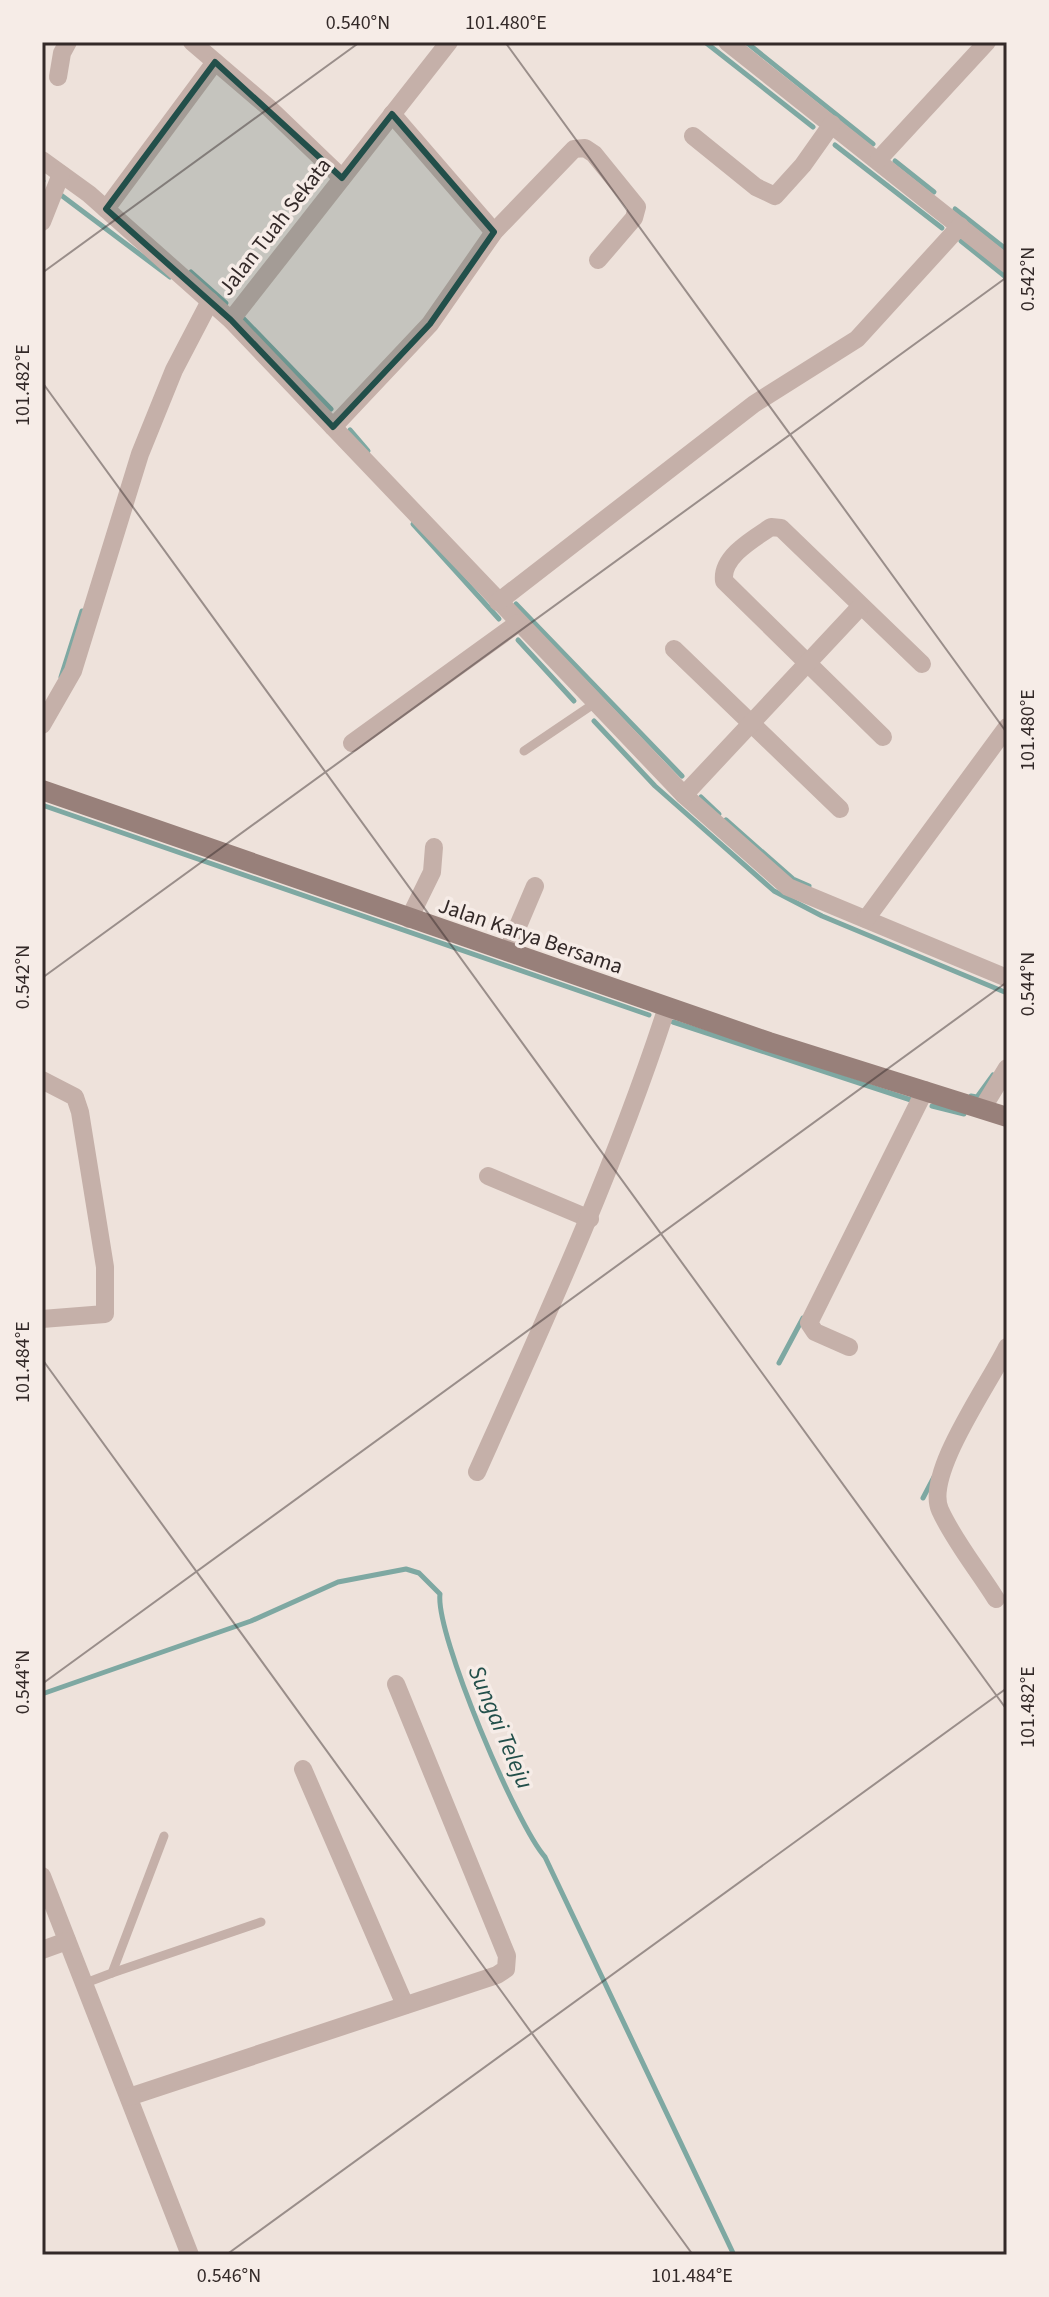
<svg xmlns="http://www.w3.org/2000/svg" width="1049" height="2297" viewBox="0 0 1049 2297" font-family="'Source Sans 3',sans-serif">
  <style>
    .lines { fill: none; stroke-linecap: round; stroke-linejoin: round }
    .stream { stroke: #7ea8a2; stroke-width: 5 }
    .lane { stroke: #c5b0a9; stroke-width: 9 }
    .street { stroke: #c5b0a9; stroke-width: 18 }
    .secondary { stroke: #98807a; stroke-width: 20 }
    .marked { fill: #224f4a; fill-opacity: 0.2; stroke: #224f4a; stroke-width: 6; stroke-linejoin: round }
    .ticks { fill: none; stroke: #332928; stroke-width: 2; stroke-opacity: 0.45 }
    .labels { text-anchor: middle; stroke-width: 7; stroke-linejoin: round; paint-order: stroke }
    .street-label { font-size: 22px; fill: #332928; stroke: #f6ece7 }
    .water-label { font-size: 24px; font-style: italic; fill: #224f4a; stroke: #f6ece7 }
    .neatline { fill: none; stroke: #332928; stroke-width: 3 }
    .ticks-label { font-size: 20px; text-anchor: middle; fill: #332928 }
  </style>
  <rect width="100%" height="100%" fill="#eee2db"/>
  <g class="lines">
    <g class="stream">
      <polyline points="705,42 813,127"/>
      <polyline points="746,42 873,144"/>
      <polyline points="835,145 942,228"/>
      <polyline points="895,161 934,192"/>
      <polyline points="42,180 43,181"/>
      <polyline points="57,192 170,277"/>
      <polyline points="955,209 1007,250"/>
      <polyline points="961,241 1007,278"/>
      <polyline points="191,272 226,303"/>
      <polyline points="240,315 331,409"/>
      <polyline points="350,430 368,451"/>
      <polyline points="413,524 499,619"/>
      <polyline points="516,604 682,776"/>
      <polyline points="518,640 574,701"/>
      <polyline points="61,677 82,611"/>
      <polyline points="594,721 655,786 774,891 822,916 1007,993"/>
      <polyline points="701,797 719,814"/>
      <polyline points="42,805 649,1015"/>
      <polyline points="726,820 793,879 809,886"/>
      <polyline points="673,1022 914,1101"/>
      <polyline points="971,1096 977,1097 993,1075"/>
      <polyline points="932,1106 964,1114"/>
      <polyline points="779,1363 803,1318"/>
      <polyline points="923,1498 934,1477"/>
      <path d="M42,1694L251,1621L338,1582L406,1569L419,1573L440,1594C435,1634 517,1826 545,1857L734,2255"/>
    </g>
    <g class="lane">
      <polyline points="524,751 595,703"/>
      <polyline points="112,1973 261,1922"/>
      <polyline points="83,1984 112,1973 164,1836"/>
    </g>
    <g class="street">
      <polyline points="192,42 268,107 342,178"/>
      <polyline points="727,42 1007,264"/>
      <polyline points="58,77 62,53 68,42"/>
      <polyline points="392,114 494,232"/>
      <polyline points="693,136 756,187 775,196 803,165 832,124"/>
      <polyline points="879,159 987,42"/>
      <polyline points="42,160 89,194 231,320 684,795 788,887 1007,978"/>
      <polyline points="106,209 215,62"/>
      <polyline points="42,222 61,174"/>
      <polyline points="231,320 449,42"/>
      <polyline points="333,427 430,324 494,232 574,149 585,148 594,154 637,207 634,218 598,260"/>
      <polyline points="498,602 754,404 857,339 960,226"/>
      <polyline points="674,649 840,809"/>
      <polyline points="42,725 73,671 140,454 174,370 210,301"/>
      <path d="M883,737L724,581C721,557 753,539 771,527L781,528L922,664"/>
      <polyline points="352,743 518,623"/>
      <polyline points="684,795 860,607"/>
      <polyline points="409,919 432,872 434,847"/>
      <polyline points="866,919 1007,727"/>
      <polyline points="507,952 535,886"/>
      <polyline points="42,1080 75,1097 80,1112 105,1267 105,1314 42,1319"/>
      <polyline points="982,1109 1007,1068"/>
      <polyline points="488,1176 590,1219"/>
      <polyline points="849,1347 815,1332 809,1323 925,1090"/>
      <path d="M477,1472C546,1318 615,1167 667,1007"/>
      <path d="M996,1599C978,1570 954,1541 940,1510C924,1474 990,1383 1007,1347"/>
      <polyline points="303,1769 405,2005"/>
      <polyline points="42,1876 190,2255"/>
      <polyline points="42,1950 67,1941"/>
      <polyline points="129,2097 497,1975 506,1969 507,1956 396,1684"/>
    </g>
    <polyline class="secondary" points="42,790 769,1042 1007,1117"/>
  </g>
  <path class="marked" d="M215,62L342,178L392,114L494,232L430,324L333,427L231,320L106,209Z"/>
  <path class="ticks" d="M505,42L1007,733M42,273L360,42M42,382L1007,1710M42,978L1007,277M42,1359L693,2255M42,1684L1007,982M226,2255L1007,1688"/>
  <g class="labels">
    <g class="street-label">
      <text transform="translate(274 226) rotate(-52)" y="8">Jalan Tuah Sekata</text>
      <text transform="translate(531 935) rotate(19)" y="8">Jalan Karya Bersama</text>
    </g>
    <g class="water-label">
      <text transform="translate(501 1727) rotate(67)" y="8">Sungai Teleju</text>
    </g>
  </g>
  <rect width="1049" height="2297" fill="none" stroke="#f6ece7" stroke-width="88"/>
  <rect x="44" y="44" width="961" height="2209" class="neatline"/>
  <g class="ticks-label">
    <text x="358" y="29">0.540°N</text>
    <text x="506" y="29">101.480°E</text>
    <text transform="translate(1027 279) rotate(-90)" y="7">0.542°N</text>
    <text transform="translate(22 385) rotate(-90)" y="7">101.482°E</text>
    <text transform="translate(1027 730) rotate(-90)" y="7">101.480°E</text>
    <text transform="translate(22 977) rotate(-90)" y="7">0.542°N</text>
    <text transform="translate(1027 984) rotate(-90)" y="7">0.544°N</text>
    <text transform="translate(22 1362) rotate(-90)" y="7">101.484°E</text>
    <text transform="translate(22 1682) rotate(-90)" y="7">0.544°N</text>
    <text transform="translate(1027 1707) rotate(-90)" y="7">101.482°E</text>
    <text x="229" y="2282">0.546°N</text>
    <text x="692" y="2282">101.484°E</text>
  </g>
</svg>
